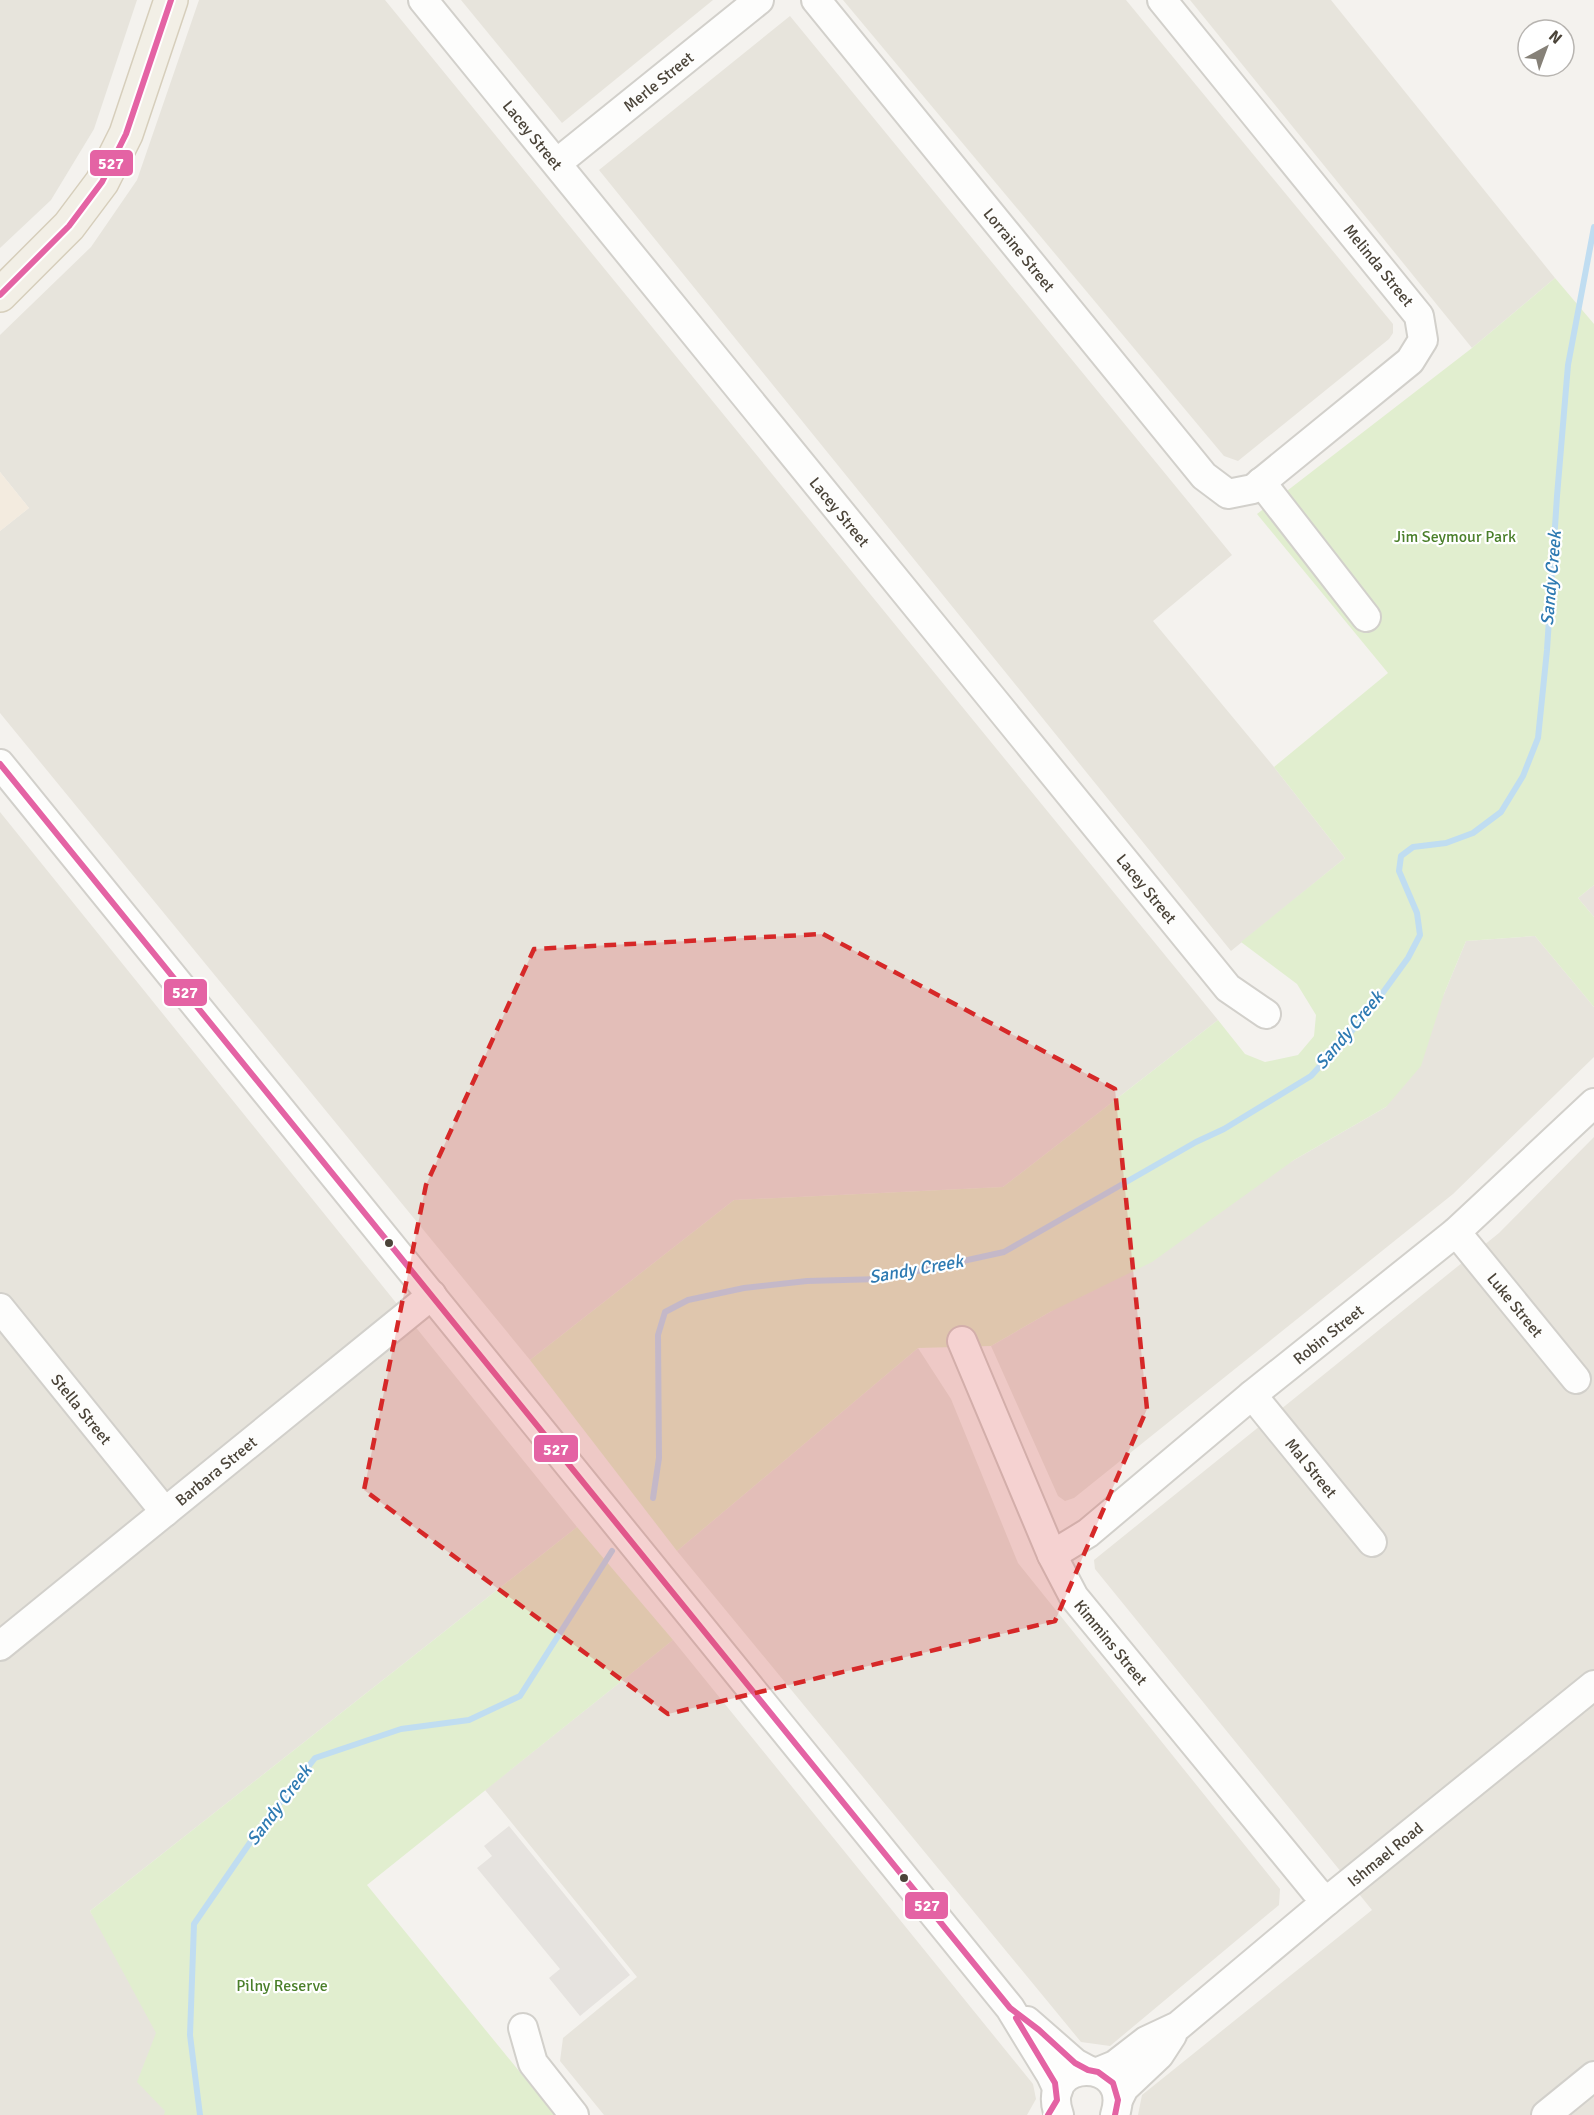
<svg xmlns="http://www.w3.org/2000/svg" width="1594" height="2115" viewBox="0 0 1594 2115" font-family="Signika,sans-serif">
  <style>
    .residential { fill: #e7e4dc }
    .commercial { fill: #f3ebdf }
    .green { fill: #e1eecf }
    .parking { fill: #e6e3df }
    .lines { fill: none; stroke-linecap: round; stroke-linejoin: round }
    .stream { stroke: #c0ddf1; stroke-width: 6 }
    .minor-casing { stroke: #d2d0cb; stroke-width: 32 }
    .major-casing { stroke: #d6cebb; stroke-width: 36 }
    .minor { stroke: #fdfdfc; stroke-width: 28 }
    .major { stroke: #f2efe6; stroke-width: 33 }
    .bus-1-casing { stroke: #fff; stroke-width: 10 }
    .bus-1 { stroke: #e463a4; stroke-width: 6 }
    .marked { fill: #d62828; fill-opacity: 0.2; stroke: #d62828; stroke-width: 4.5; stroke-dasharray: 12 8; stroke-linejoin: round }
    .bus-dot { fill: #4b4439; stroke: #fff; stroke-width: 2 }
    .labels { text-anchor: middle; stroke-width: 4.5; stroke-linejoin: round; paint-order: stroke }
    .street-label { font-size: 16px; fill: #4b4439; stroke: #fff }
    .park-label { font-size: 16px; fill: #4a7f2a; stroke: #fff }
    .water-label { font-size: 18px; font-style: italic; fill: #2e7ab2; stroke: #fff }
    .line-badge { stroke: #fff; stroke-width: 2 }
    .badge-label { font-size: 16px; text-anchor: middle; font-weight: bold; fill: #fff }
  </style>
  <rect width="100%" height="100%" fill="#f4f2ee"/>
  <g class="residential">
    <polygon points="0,0 137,0 94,129 51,200 0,248"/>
    <polygon points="199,0 385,0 1218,1020 1003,1187 734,1200 530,1360 0,713 0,531 29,508 0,472 0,335 91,247 137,180"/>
    <polygon points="461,0 713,0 562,123"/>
    <polygon points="843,0 1126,0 1393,324 1393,333 1389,339 1238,461 1224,456"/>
    <polygon points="1190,0 1331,0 1555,278 1472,348"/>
    <polygon points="790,16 1232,555 1153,621 1274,767 1345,858 1231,951 599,170"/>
    <polygon points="0,812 577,1527 90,1911 217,2115 0,2115"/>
    <polygon points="1594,885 1594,917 1578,898"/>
    <polygon points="1535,936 1594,1007 1594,1057 1453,1194 1074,1498 1065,1501 1058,1496 991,1346 1050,1312 1294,1160 1386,1107 1444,994 1466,941"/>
    <polygon points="1594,1137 1594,2115 1138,2115 1142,2095 1372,1910 1095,1569 1094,1560 1499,1233"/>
    <polygon points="918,1348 951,1399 1018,1563 1280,1889 1279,1905 1110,2046 1081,2042 677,1551"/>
    <polygon points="673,1640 1033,2084 1036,2099 1027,2115 604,2115 560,2061 563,2038 637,1977 485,1790"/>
  </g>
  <polygon class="commercial" points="0,472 29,508 0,531"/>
  <g class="green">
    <polygon points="1555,278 1594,324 1594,885 1578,898 1594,917 1594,1007 1535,936 1466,941 1444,994 1421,1066 1386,1107 1294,1160 1152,1262 1050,1312 991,1346 918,1348 677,1551 530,1360 734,1200 1003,1187 1218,1020 1245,1054 1265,1062 1298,1055 1314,1036 1316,1015 1297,984 1241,942 1345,858 1274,767 1388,673 1257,514 1472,348"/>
    <polygon points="577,1527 673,1640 367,1885 555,2115 164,2115 165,2111 137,2082 156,2033 90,1911"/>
  </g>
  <polygon class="parking" points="509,1826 630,1975 580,2016 549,1978 560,1969 477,1868 492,1856 484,1846"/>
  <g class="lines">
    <g class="stream">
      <polyline points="653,1498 659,1458 658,1335 665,1312 688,1300 744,1288 807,1281 881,1279 1004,1252 1196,1142 1224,1129 1311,1076 1368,1013 1408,958 1420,935 1417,913 1399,871 1401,856 1413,847 1446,843 1473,833 1501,812 1523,776 1538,738 1547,650 1557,496 1568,365 1594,227"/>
      <polyline points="200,2115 190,2035 194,1924 258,1831 315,1758 401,1729 469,1720 520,1696 612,1551"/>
    </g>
    <defs>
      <g id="minor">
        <path id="s1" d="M423,0L1228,988L1266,1014"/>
        <path id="s2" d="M816,0L1204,476L1228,494L1253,489L1410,361L1423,340L1419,316L1162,0"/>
        <path id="s3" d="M557,163L759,0"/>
        <polyline points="1261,482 1366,617"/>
        <polyline points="0,764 1010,2008 1051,2075 1058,2090"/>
        <path id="s4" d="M1456,1232L1576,1379"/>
        <path id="s5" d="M0,1308L165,1512"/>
        <path id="s6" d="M962,1341L1052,1555L1074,1597L1315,1890L1327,1901"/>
        <path id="s7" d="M1252,1395L1372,1542"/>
        <path id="s8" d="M1052,1555L1088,1533L1252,1395L1456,1232L1594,1103"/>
        <path id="s9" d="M0,1646L432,1295"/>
        <polyline points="1027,2021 1075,2063 1088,2070"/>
        <polyline points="523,2028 533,2063 574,2115"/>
        <path id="s10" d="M1098,2072L1115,2065L1146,2041L1178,2026L1327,1901L1594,1685"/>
        <polyline points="1118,2100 1124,2088 1159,2055 1172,2035"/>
        <path d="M1059,2115C1038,2057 1134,2056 1115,2115"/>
        <polyline points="1546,2115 1594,2076"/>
      </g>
      <polyline id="major" points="0,295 69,226 102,182 126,134 171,0"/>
    </defs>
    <use href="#minor" class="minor-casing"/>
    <use href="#major" class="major-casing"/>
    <use href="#minor" class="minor"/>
    <use href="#major" class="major"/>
    <defs>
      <g id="bus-1">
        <polyline points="0,295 69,226 102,182 126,134 171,0"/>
        <polyline points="0,764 1010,2008 1039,2030 1075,2063 1088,2070 1098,2072 1113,2083 1118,2100 1115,2115"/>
        <polyline points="1016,2018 1055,2083 1057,2100 1048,2115"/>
      </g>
    </defs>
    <use href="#bus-1" class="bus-1-casing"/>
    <use href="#bus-1" class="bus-1"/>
  </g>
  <path class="marked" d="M823,934L1115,1089L1147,1409L1055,1621L668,1714L364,1490L426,1185L534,949Z"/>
  <g class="bus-dot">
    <circle cx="389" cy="1243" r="5"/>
    <circle cx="904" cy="1878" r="5"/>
  </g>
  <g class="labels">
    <g class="street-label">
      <text dy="6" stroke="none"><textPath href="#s3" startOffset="130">Merle Street</textPath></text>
      <text dy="6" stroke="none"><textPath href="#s1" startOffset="174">Lacey Street</textPath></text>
      <text dy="6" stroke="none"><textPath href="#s2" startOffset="322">Lorraine Street</textPath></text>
      <text transform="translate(1379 265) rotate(51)" y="6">Melinda Street</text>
      <text dy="6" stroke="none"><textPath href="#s1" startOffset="660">Lacey Street</textPath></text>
      <text dy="6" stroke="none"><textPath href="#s1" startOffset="1146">Lacey Street</textPath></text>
      <text dy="6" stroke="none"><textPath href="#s4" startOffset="94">Luke Street</textPath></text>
      <text dy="6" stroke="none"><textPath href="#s8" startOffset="354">Robin Street</textPath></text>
      <text dy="6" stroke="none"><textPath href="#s5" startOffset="130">Stella Street</textPath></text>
      <text dy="6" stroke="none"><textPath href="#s7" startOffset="94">Mal Street</textPath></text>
      <text dy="6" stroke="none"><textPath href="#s9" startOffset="278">Barbara Street</textPath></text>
      <text dy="6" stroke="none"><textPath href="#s6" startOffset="338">Kimmins Street</textPath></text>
      <text dy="6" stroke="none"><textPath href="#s10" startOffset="362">Ishmael Road</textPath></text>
    </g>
    <g class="park-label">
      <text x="1455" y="542">Jim Seymour Park</text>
      <text x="282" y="1991">Pilny Reserve</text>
    </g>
    <g class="water-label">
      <text transform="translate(1551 578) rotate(-85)" y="6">Sandy Creek</text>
      <text transform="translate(1349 1030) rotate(-50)" y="6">Sandy Creek</text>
      <text transform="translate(916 1269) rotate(-10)" y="6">Sandy Creek</text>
      <text transform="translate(279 1805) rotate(-53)" y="6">Sandy Creek</text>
    </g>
  </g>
  <g class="line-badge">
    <rect x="89" y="149" width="45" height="28" rx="6" fill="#e463a4"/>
    <rect x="163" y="978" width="45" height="29" rx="6" fill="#e463a4"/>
    <rect x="533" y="1434" width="46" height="29" rx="6" fill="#e463a4"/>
    <rect x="904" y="1891" width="45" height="29" rx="6" fill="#e463a4"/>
  </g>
  <g class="badge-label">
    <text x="111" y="169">527</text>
    <text x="185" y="998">527</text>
    <text x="556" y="1455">527</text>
    <text x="927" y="1911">527</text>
  </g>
  <g transform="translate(1546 48) rotate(41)"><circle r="28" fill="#ffffff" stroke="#b7b4b0" stroke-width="1.5"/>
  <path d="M0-4.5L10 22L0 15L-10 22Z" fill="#868178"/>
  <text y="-9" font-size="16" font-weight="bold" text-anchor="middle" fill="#4b4439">N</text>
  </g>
</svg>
